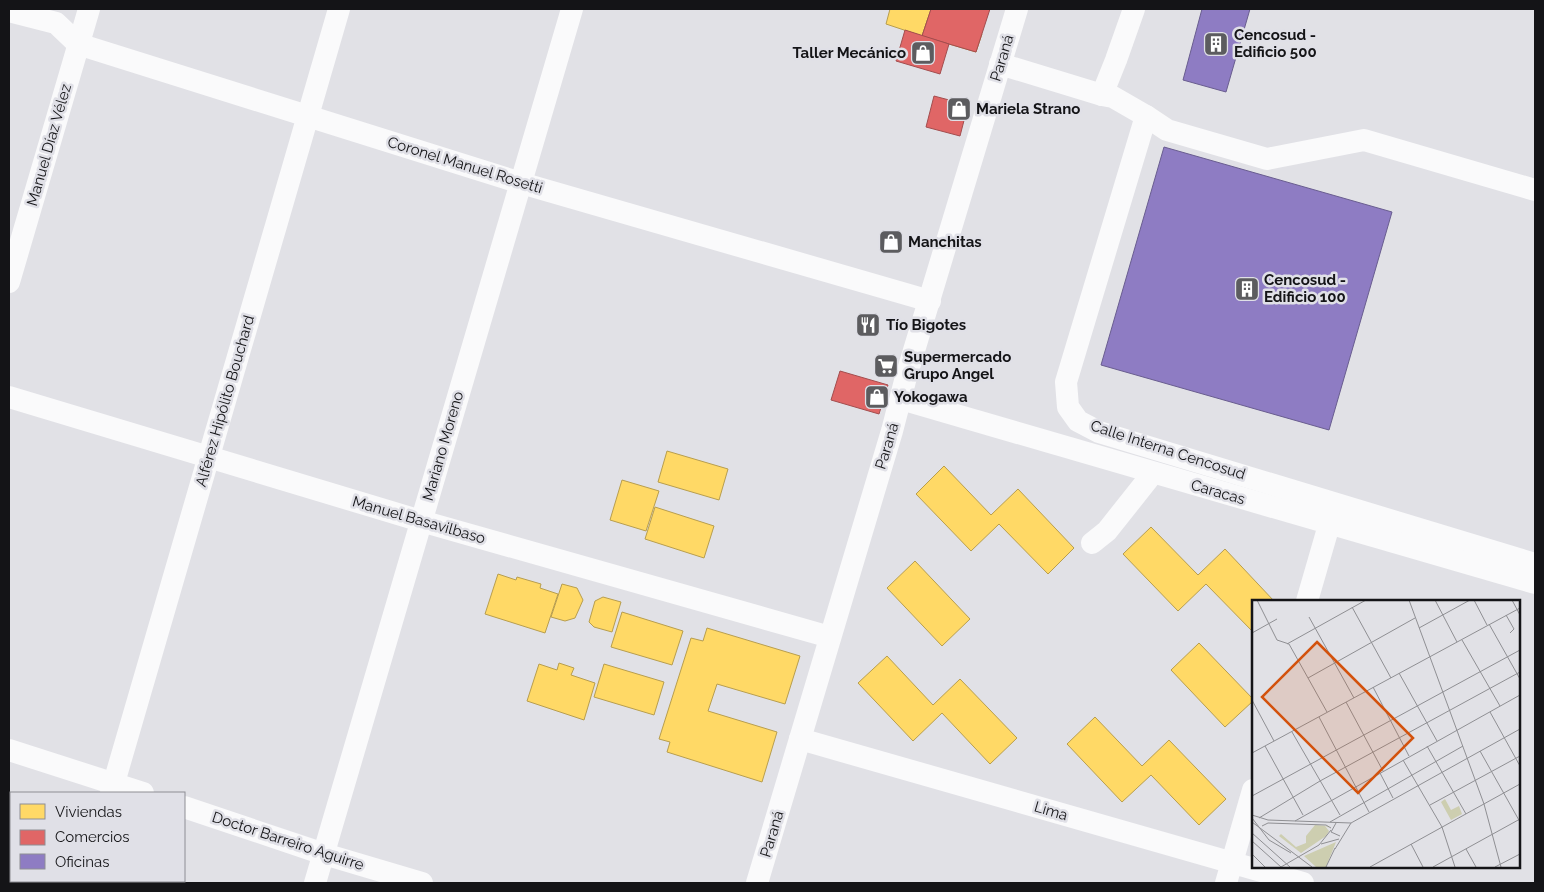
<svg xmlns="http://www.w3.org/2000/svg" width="1544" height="892" viewBox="0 0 1544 892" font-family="Raleway,sans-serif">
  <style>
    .homes { fill: #ffd966; stroke: #b89e4e }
    .shops { fill: #e06666; stroke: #a34d4e }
    .offices { fill: #8e7cc3; stroke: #695d8f }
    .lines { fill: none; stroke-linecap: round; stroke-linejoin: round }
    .minor { stroke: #fafafb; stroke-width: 22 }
    .labels { text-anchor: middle; stroke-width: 5; stroke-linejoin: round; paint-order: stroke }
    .poi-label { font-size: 15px; font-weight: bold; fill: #141417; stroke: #e0e0e7; text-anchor: start }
    .street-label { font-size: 15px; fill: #141417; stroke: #e0e0e7 }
    .inset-road { fill: none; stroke: #8f8f93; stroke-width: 1 }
    .view { fill: #d3520d; fill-opacity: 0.15; stroke: #d3520d; stroke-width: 2.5 }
    .inset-edge { fill: none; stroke: #141417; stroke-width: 2.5 }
  </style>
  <rect width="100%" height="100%" fill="#e1e1e6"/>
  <g class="homes">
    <polygon points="890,9 931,9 922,36 886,24"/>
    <polygon points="928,18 982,34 976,52 922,36"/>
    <polygon points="667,451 728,469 719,500 658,482"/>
    <polygon points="944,466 991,515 1018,489 1074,548 1048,574 999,524 971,551 916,494"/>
    <polygon points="622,480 659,491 646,531 610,520"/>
    <polygon points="655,507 714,526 704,558 645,539"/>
    <polygon points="1151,527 1198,575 1225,549 1274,601 1253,601 1253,632 1206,584 1178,611 1123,554"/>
    <polygon points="915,561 970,619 942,646 887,588"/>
    <polygon points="498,574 516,580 517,577 541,584 540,588 558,594 545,633 485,614"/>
    <polygon points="562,584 577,588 583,600 575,618 565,621 551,617"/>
    <polygon points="603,597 621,602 612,632 594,627 589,622 595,601"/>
    <polygon points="622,612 683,631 672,665 611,647"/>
    <polygon points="707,628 800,656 785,704 717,684 708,711 777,732 762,782 667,752 670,742 659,739 691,638 703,641"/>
    <polygon points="1199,643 1253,699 1253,701 1225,727 1171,670"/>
    <polygon points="887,656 933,705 960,679 1017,738 990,764 942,713 913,741 858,683"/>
    <polygon points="559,663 574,668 571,675 595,683 584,720 527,701 539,664 557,670"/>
    <polygon points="604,664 664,682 654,715 594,697"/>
    <polygon points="1095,717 1142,766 1169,740 1226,799 1199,825 1151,775 1122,802 1067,744"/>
  </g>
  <g class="shops">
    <polygon points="931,9 990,9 976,52 922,36"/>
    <polygon points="905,30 949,44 940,74 896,61"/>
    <polygon points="934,96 968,105 960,136 926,127"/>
    <polygon points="840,371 888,385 879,414 831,400"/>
  </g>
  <g class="offices">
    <polygon points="1202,9 1250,9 1226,92 1183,80"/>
    <polygon points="1164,147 1392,212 1329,430 1101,365"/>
  </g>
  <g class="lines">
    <g class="minor">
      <polyline points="9,11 56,23 78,44 521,183 930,301"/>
      <polyline points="1000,64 1102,95 1113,97 1146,116 1167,130 1267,159 1364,140 1535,190"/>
      <polyline points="1102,95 1116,60 1134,9"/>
      <polyline points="1146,116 1066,382 1068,407 1078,421 1099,432 1535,564"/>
      <polyline points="9,282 89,9"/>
      <polyline points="9,397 421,521 830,637"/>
      <polyline points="901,399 1535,583"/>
      <polyline points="1092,543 1107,531 1153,473"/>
      <polyline points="1307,601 1329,525"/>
      <polyline points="800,739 1303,883"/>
      <polyline points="9,750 143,793"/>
      <polyline points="111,793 339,9"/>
      <polyline points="184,807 324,854 422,883"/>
      <polyline points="85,883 86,881"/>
      <polyline points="315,883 572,9"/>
      <polyline points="757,883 892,431 906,377 1017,9"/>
      <polyline points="1226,883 1253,790"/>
    </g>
  </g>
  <defs>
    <symbol id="building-square" viewBox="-11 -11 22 22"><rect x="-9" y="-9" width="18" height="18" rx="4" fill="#5c5c5f" stroke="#e0e0e7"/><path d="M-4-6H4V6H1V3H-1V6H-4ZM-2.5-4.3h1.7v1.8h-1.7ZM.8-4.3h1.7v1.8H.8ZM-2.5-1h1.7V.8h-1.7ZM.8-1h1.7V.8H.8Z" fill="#fff"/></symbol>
    <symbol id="shop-square" viewBox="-11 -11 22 22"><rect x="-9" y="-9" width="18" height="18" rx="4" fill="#5c5c5f" stroke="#e0e0e7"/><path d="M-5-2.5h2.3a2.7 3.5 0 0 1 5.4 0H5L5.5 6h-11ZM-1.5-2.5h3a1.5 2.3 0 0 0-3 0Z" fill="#fff"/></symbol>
    <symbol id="restaurant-square" viewBox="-11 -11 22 22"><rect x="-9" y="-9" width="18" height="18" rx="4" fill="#5c5c5f" stroke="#e0e0e7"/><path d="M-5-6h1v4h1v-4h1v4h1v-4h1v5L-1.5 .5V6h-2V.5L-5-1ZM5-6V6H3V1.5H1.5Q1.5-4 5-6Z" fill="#fff"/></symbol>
    <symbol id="supermarket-square" viewBox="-11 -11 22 22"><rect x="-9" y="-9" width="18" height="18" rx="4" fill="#5c5c5f" stroke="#e0e0e7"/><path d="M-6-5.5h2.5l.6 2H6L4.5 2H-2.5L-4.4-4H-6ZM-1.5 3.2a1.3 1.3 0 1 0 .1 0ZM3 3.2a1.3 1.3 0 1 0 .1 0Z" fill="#fff"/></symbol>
  </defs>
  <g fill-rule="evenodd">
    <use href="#building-square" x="1202" y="30" width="28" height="28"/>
    <use href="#shop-square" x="909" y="39" width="28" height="28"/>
    <use href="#shop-square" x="945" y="95" width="28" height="28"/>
    <use href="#shop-square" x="877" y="228" width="28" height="28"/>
    <use href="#building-square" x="1233" y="275" width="28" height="28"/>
    <use href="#restaurant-square" x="854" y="311" width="28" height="28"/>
    <use href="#supermarket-square" x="872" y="352" width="28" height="28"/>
    <use href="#shop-square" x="863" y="383" width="28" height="28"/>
  </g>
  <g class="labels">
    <g class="poi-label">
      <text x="1234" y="40">Cencosud -<tspan x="1234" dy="17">Edificio 500</tspan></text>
      <text x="906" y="58" text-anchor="end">Taller Mecánico</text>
      <text x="976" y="114">Mariela Strano</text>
      <text x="908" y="247">Manchitas</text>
      <text x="1264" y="285">Cencosud -<tspan x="1264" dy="17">Edificio 100</tspan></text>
      <text x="886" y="330">Tío Bigotes</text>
      <text x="904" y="362">Supermercado<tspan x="904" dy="17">Grupo Angel</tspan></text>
      <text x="894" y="402">Yokogawa</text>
    </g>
    <g class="street-label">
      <text transform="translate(1002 58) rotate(-73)" y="5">Paraná</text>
      <text transform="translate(49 145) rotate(-74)" y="5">Manuel Díaz Vélez</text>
      <text transform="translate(465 165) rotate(17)" y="5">Coronel Manuel Rosetti</text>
      <text transform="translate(225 401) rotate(-74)" y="5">Alférez Hipólito Bouchard</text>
      <text transform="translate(443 446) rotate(-74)" y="5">Mariano Moreno</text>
      <text transform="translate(887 446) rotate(-73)" y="5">Paraná</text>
      <text transform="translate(1168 450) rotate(18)" y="5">Calle Interna Cencosud</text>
      <text transform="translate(1218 492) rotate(16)" y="5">Caracas</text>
      <text transform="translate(419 520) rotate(16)" y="5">Manuel Basavilbaso</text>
      <text transform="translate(1051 811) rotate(16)" y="5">Lima</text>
      <text transform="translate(772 834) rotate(-73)" y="5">Paraná</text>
      <text transform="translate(288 841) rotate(18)" y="5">Doctor Barreiro Aguirre</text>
    </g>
  </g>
  <g transform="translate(1252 600)">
    <rect width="268" height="268" fill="#e1e1e6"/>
    <path d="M193,199L199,210L207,206L210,214L199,220L189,202ZM63,225L76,226L78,228L73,226L77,231L74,236L49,253L27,236L29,234L44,247L54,243V236ZM84,242L74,267H64L52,256Z" fill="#cdceb0"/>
    <path class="inset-road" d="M5,0L25,40L37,44L75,112M157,0L232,204L249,267M183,0L205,42M222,0L235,25M260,0L268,15M100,7L139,78M254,15L262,29L258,33M57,17L102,98M237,24L268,79M167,28L218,0M0,33L25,19M210,40L248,106M35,44L114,0M147,73L185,141M56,78L163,18M121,87L157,156M0,100L22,141M94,102L131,171M238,112L268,166M67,117L117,212M40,132L88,215M13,146L51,215M175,146L214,214M228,151L268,222M0,153L268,8M151,160L190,227L203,267M128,173L141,198M0,196L268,50M178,205L268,156M0,215L16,220L99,223L268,129M0,218L17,240L39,253M7,218L68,181L268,72M43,221L268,95M0,222L60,267M78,222L211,146M84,223L79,232L88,236M10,226L16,223L74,225L79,228M0,233L38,267M0,241L29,267M69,244L87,239M159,244L171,267M83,249L99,223M214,249L224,267M0,254L13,267M29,267L67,245L79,230M74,267L83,248M118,267L268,184M181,267L268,219M243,267L268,254"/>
    <path class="view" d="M65,42L161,138L106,193L10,97Z"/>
    <rect width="268" height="268" class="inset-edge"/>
  </g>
  <rect width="1544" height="892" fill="none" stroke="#141417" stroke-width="20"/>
  <rect x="10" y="792" width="175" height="90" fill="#e0e0e7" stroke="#8e8e94"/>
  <rect x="20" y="804" width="25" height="15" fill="#ffd966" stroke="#8e8e94"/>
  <text x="55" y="817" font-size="15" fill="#141417">Viviendas</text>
  <rect x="20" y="830" width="25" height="15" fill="#e06666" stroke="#8e8e94"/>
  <text x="55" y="842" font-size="15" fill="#141417">Comercios</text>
  <rect x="20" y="854" width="25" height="15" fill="#8e7cc3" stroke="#8e8e94"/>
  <text x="55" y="867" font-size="15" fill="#141417">Oficinas</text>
</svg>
